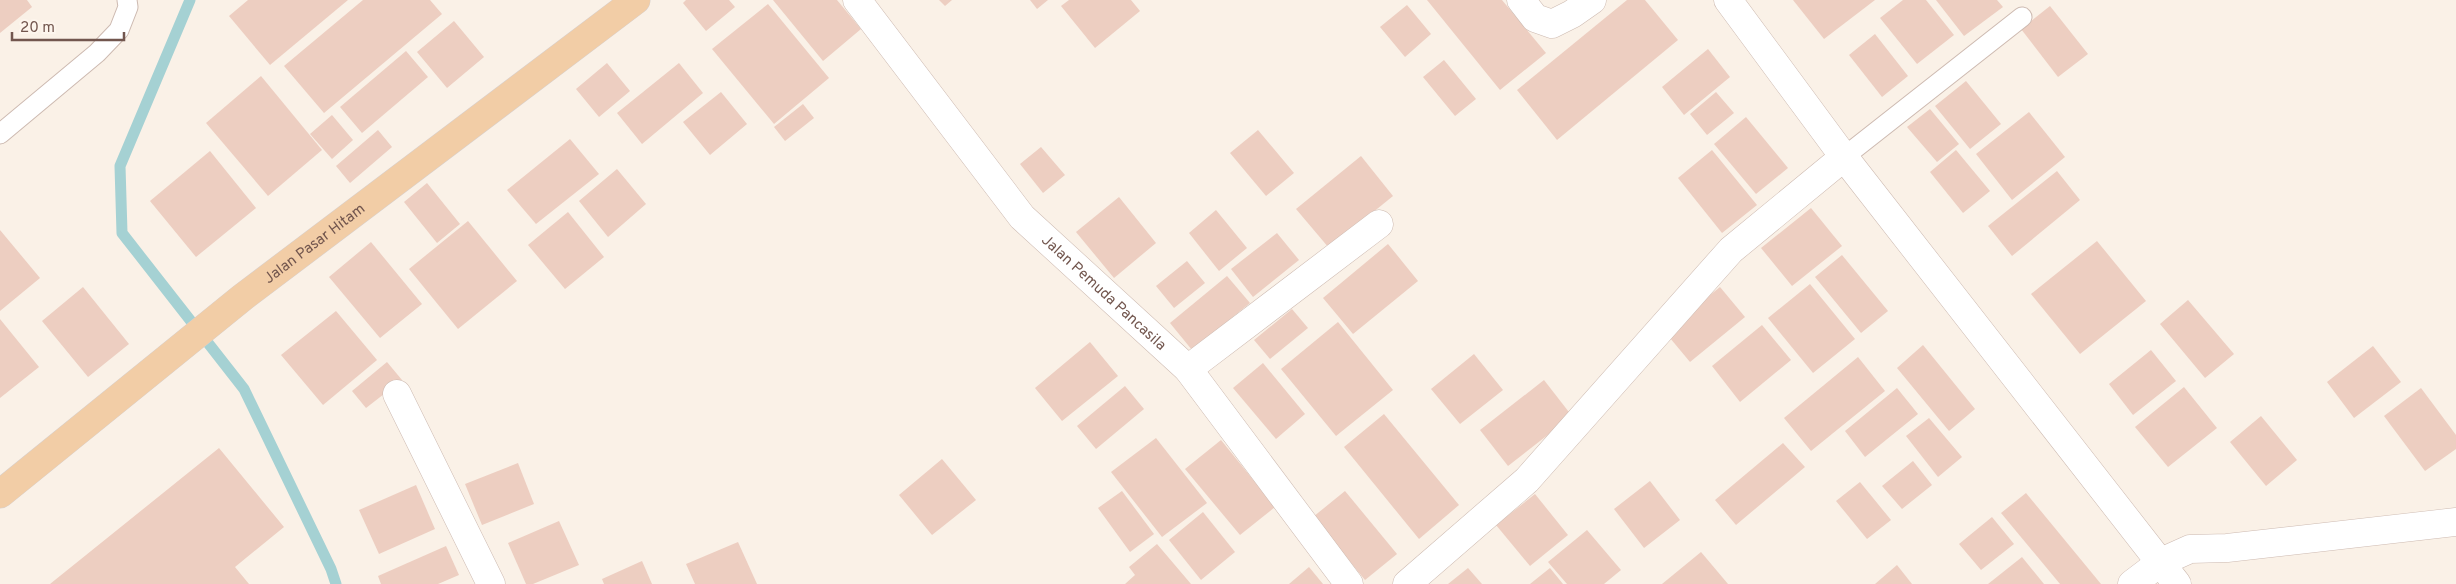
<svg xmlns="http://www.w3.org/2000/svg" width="2456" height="584" viewBox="0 0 2456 584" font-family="Overpass,sans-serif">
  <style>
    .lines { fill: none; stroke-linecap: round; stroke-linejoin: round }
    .stream { stroke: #a5d1d3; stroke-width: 11 }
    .building { fill: #edcec1 }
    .service-casing { stroke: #cdbab1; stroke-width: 21 }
    .minor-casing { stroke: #cdbab1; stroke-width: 29 }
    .primary-casing { stroke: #d8d0cd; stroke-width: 29 }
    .service { stroke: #fff; stroke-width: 19 }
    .minor { stroke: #fff; stroke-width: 28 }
    .primary { stroke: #f2cda6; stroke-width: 28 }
    .labels { text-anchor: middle; stroke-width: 4; stroke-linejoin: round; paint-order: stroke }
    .street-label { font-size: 15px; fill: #72564e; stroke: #fdf5ed }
  </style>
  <rect width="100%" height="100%" fill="#faf1e7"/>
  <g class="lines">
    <polyline class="stream" points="190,0 120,166 122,233 244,389 331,569 336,584"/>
  </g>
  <g class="building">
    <polygon points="0,0 27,0 32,7 0,33"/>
    <polygon points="248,0 348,0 270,65 229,16"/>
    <polygon points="363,0 430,0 442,14 324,113 284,66"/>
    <polygon points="686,0 729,0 735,7 706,31 683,3"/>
    <polygon points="773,0 837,0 861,29 823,61"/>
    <polygon points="939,0 952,0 945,6"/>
    <polygon points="1030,0 1048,0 1037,9"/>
    <polygon points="1069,0 1131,0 1140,11 1095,48 1061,6"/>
    <polygon points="1427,0 1502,0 1546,53 1500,90"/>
    <polygon points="1627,0 1645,0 1678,40 1557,140 1517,90"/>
    <polygon points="1793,0 1875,0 1824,39"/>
    <polygon points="1903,0 1926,0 1954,35 1917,64 1880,18"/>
    <polygon points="1936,0 1997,0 2003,7 1964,36"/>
    <polygon points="768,4 829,78 774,124 712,49"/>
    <polygon points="1407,5 1431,34 1405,57 1380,27"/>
    <polygon points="2050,6 2088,54 2058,77 2021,29"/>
    <polygon points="454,21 484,57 447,88 417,52"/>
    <polygon points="1875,34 1908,76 1882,97 1849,55"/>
    <polygon points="1708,49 1730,77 1684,115 1662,87"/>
    <polygon points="406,51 428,77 362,133 340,107"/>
    <polygon points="1444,60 1476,99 1455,116 1423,77"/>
    <polygon points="607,63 630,91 599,117 576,89"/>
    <polygon points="679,63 703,93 642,144 617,113"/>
    <polygon points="261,76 322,150 268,196 206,123"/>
    <polygon points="1966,81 2001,124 1970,149 1935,106"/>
    <polygon points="721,92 747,124 710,155 683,122"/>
    <polygon points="1716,92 1734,113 1707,135 1690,114"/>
    <polygon points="803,104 814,118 785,141 774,127"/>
    <polygon points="1930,109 1959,144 1937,162 1907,127"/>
    <polygon points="2029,112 2065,157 2012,200 1976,154"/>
    <polygon points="332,115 353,140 332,159 310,134"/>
    <polygon points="1746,117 1788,168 1756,194 1714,144"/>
    <polygon points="378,130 392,147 350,183 336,166"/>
    <polygon points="1258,130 1294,173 1266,196 1230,153"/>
    <polygon points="570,139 599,174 536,224 507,190"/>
    <polygon points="1041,147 1065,175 1043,193 1020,164"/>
    <polygon points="1712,150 1757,205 1722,233 1678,178"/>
    <polygon points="1956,150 1990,191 1963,213 1930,172"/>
    <polygon points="210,151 256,208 196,257 150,201"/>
    <polygon points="1361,156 1393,196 1329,248 1296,209"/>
    <polygon points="617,169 646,204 608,237 579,201"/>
    <polygon points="2057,171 2080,200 2012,256 1988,226"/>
    <polygon points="427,183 460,224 437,243 404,202"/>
    <polygon points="1119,197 1156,243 1114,278 1076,232"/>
    <polygon points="1811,208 1842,246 1792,286 1761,248"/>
    <polygon points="1216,210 1247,248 1219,271 1189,233"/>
    <polygon points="568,212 604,257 565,289 528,245"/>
    <polygon points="468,221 517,281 458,329 409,269"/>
    <polygon points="0,230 40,278 0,311"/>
    <polygon points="1277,233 1299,260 1253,297 1231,269"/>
    <polygon points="2097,241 2146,301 2080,354 2031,294"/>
    <polygon points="371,242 422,304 380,338 329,277"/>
    <polygon points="1388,244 1418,281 1353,334 1323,298"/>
    <polygon points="1842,255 1888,311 1861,333 1815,277"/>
    <polygon points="1187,261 1205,283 1174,308 1156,286"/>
    <polygon points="1227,276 1250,303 1192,350 1170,323"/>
    <polygon points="1810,284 1855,339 1813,373 1768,318"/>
    <polygon points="83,287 129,344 88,377 42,321"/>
    <polygon points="1720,287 1745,317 1690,362 1665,332"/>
    <polygon points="2188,300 2234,354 2205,378 2160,324"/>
    <polygon points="1292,309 1308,328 1270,359 1254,340"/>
    <polygon points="336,311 377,360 323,405 281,355"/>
    <polygon points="0,319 39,367 0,398"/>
    <polygon points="1338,322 1393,390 1336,436 1281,369"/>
    <polygon points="1762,325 1791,360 1740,402 1712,366"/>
    <polygon points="1090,342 1118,376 1062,421 1035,388"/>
    <polygon points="1923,345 1975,409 1949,431 1897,368"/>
    <polygon points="2373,346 2401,382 2354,418 2327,382"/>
    <polygon points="2151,350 2176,381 2133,415 2109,384"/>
    <polygon points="1474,354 1503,390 1460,424 1431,389"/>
    <polygon points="1858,357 1885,391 1811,451 1784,418"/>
    <polygon points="387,362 402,380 366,408 352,391"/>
    <polygon points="1263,363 1305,414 1276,439 1233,388"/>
    <polygon points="1544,380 1572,416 1508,466 1480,430"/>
    <polygon points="1125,386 1144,409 1096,449 1077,426"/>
    <polygon points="2184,387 2217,428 2168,467 2135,427"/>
    <polygon points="1897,388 1918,414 1865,457 1845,431"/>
    <polygon points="2421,388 2456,435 2456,449 2425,471 2384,416"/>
    <polygon points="1384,414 1459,505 1419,539 1344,447"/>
    <polygon points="2261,416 2297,460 2266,486 2230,442"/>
    <polygon points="1929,418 1962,457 1938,477 1906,436"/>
    <polygon points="1156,438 1207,503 1162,537 1111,472"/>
    <polygon points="1221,440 1275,507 1240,535 1185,469"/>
    <polygon points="1783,443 1805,467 1736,525 1715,500"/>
    <polygon points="219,448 284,527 235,567 249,584 50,584"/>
    <polygon points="942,459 976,500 932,535 899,495"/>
    <polygon points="1913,461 1932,485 1902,509 1882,486"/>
    <polygon points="518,463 534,504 482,525 465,484"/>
    <polygon points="1650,481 1680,520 1644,548 1614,509"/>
    <polygon points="1860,482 1891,520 1867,539 1836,501"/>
    <polygon points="416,485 435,529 379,554 359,510"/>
    <polygon points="1122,491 1154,534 1130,552 1098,508"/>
    <polygon points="1345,491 1397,554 1365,580 1313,517"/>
    <polygon points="2026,493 2101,584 2060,584 2001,513"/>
    <polygon points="1535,494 1568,535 1530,566 1496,525"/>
    <polygon points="1203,512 1235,552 1201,580 1169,540"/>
    <polygon points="1992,517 2014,544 1981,570 1959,544"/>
    <polygon points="559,521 579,565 533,584 526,584 508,543"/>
    <polygon points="1587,530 1621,570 1604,584 1567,584 1548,562"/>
    <polygon points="738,542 757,584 695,584 686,564"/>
    <polygon points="1157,544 1191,584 1125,584 1135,575 1129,567"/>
    <polygon points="446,546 459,575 438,584 381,584 378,576"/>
    <polygon points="1701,552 1728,584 1662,584"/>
    <polygon points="2022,557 2044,584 1988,584"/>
    <polygon points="642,561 652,584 604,584 602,579"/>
    <polygon points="1897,565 1912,584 1875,584"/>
    <polygon points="1309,567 1323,584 1289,584"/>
    <polygon points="1468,568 1482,584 1448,584"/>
    <polygon points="1550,568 1563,584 1530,584"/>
  </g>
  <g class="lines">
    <defs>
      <g id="service">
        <polyline points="0,134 97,53 119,30 128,7 127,0"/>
        <polyline points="1844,157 2022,17"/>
      </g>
      <g id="minor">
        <path id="s1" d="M857,0L1022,217L1188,369L1349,584"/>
        <polyline points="1521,0 1535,18 1552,24 1572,14 1592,0"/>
        <polyline points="1728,0 1844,157 2177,584"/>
        <polyline points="1188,369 1379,224"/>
        <polyline points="397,394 491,584"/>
        <polyline points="1407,584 1527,480 1731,250 1844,157"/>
        <polyline points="2132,584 2161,562 2190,549 2227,548 2456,522"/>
      </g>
      <g id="primary">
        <path id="s2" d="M0,494L243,297L636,0"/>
      </g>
    </defs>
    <use href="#service" class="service-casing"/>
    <use href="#minor" class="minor-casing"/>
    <use href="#primary" class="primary-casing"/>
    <use href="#service" class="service"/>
    <use href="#minor" class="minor"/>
    <use href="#primary" class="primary"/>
  </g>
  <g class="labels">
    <g class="street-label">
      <text dy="5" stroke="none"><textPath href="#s2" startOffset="402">Jalan Pasar Hitam</textPath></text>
      <text dy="5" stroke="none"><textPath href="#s1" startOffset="384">Jalan Pemuda Pancasila</textPath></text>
    </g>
  </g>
  <path d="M12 32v8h112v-8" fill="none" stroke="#72564e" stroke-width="2.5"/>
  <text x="20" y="32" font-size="15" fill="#72564e" stroke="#fdf5ed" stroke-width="4" paint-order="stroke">20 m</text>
</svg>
